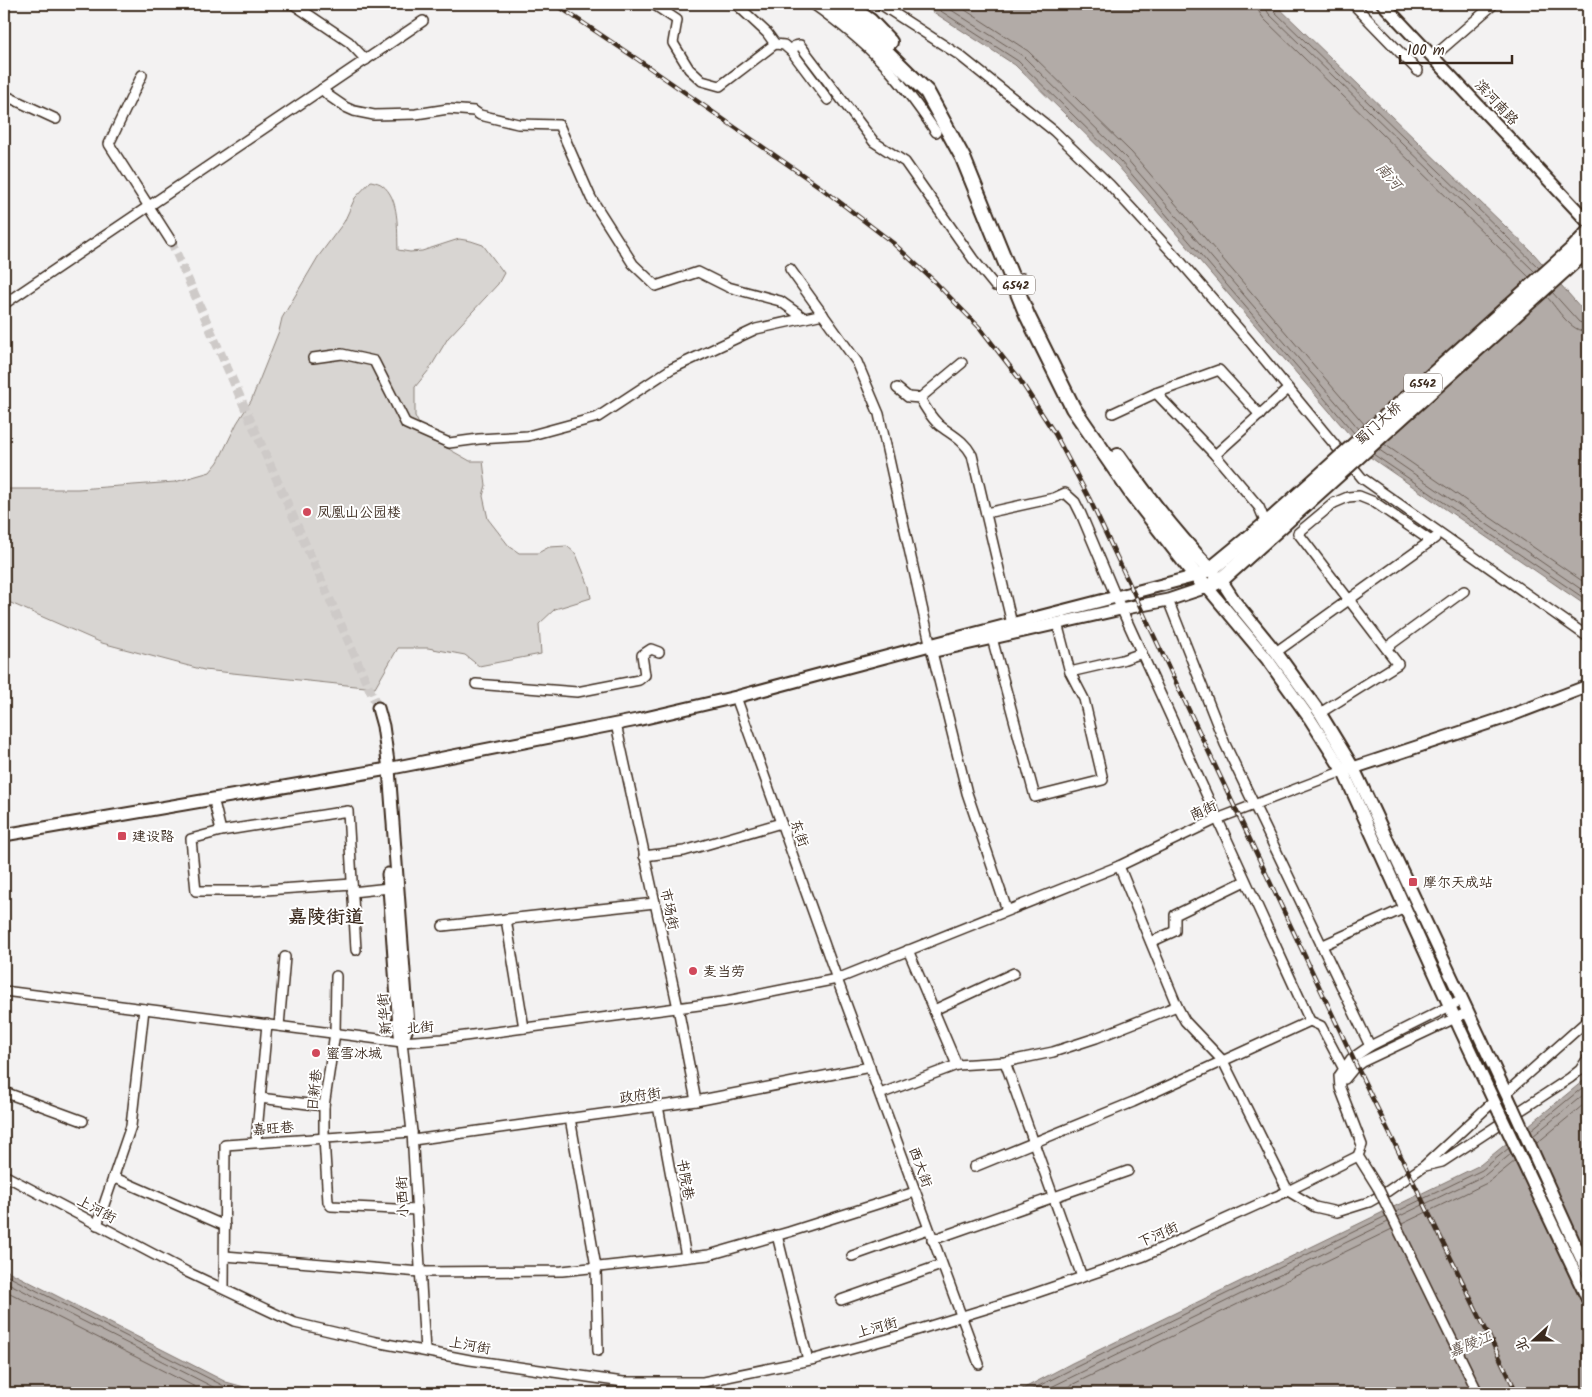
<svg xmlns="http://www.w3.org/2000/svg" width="1592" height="1397" viewBox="0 0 1592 1397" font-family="Kalam,'LXGW WenKai TC',sans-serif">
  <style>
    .green { fill: #d8d5d2; stroke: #8a8078 }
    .water { fill: #b2aba7; stroke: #827770 }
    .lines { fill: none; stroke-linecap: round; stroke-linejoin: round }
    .shore { stroke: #6b5e55; stroke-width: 1 }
    .minor-tunnel { stroke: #cecac8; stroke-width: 9; stroke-dasharray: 9 4.5; stroke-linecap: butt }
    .minor-casing { stroke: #3b2a1e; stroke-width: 12 }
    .major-casing { stroke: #3b2a1e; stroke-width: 15 }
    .highway-casing { stroke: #3b2a1e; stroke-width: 18 }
    .minor { stroke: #fff; stroke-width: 9 }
    .major { stroke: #fff; stroke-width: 11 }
    .highway { stroke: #fff; stroke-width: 14 }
    .rail-casing { stroke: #3b2a1e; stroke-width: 4.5 }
    .rail { stroke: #fff; stroke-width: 2.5; stroke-dasharray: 8; stroke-linecap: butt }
    .minor-bridge-casing { stroke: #3b2a1e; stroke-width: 12; stroke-linecap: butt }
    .major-bridge-casing { stroke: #3b2a1e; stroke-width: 15; stroke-linecap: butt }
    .highway-bridge-casing { stroke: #3b2a1e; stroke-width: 18; stroke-linecap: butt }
    .minor-bridge { stroke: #fff; stroke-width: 9 }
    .major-bridge { stroke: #fff; stroke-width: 11 }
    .highway-bridge { stroke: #fff; stroke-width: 14 }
    .poi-dot { fill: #d1495b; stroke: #fff; stroke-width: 2 }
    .labels { text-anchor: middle; stroke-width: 4; stroke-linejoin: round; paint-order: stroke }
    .shield { fill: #fff; stroke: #766a62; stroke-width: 1 }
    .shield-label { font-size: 12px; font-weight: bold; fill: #3b2a1e }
    .street-label { font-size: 14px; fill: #3b2a1e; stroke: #fff }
    .poi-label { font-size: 14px; fill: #3b2a1e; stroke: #fff; text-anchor: start }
    .water-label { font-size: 15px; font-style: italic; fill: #65574e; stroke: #fff }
    .district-label { font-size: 19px; font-weight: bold; fill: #3b2a1e; stroke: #fff }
  </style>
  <rect width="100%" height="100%" fill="#f3f2f2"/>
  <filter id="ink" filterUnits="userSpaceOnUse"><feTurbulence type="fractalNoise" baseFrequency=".02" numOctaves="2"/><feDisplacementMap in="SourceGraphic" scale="10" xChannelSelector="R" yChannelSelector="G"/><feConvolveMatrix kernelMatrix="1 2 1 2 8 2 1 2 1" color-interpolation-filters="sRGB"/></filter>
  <g filter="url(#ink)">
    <path class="green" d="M371,181C375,182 380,183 382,185C400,198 397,230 398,250L410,252L422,251L459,239L471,241L483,245L504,273L498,284L448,338L429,370L415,387V416L420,426L438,443L470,461H483L486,485L483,496L488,519L509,546L519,553H538L549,547L567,546L576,554L589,586L591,598L555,609L539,624L541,654L479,666L465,655L428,648H398L375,688L204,670L102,643L4,600V489H78L175,482L210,472L218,462L237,423L251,401L279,331L282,318L318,257L344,222L355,198Z"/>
    <g class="water">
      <polygon points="921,4 1275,4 1534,254 1588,316 1588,607 1367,455 1118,166 1015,65"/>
      <polygon points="1588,1077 1588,1393 1015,1393 1072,1363 1480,1165"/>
      <polygon points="4,1269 226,1382 266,1393 4,1393"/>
    </g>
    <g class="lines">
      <g class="shore">
        <polyline points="930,4 1018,61 1121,162 1355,434"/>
        <polyline points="942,4 1023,56 1126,158 1360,430"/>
        <polyline points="956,4 1028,51 1132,153 1365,425"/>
        <polyline points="1258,4 1259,12 1264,19 1529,277"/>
        <polyline points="1265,4 1266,9 1269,14 1535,272"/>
        <polyline points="1272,4 1273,10 1539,268"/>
        <polyline points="1552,292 1579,322 1588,325"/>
        <path d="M1547,297C1558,309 1570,332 1588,332"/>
        <polyline points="1384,444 1588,585"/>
        <polyline points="1378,449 1588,594"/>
        <polyline points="1373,454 1588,601"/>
        <polyline points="1531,1130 1588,1083"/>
        <polyline points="1533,1136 1588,1091"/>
        <polyline points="1537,1143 1588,1101"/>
        <polyline points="1396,1212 1482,1170 1509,1148"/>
        <polyline points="1398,1217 1485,1175 1511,1154"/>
        <polyline points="1402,1224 1489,1182 1515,1161"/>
        <polyline points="4,1274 224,1386 248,1393"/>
        <polyline points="4,1281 225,1393"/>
        <polyline points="4,1290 207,1393"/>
        <polyline points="1025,1393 1074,1368 1386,1216"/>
        <polyline points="1039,1393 1388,1222"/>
        <polyline points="1055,1393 1392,1229"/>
      </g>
      <polyline class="minor-tunnel" points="171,241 378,708"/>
      <defs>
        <g id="minor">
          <polyline points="293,4 349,42 366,60"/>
          <polyline points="653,4 677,20 673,43 689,69 702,81 720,86 775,44"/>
          <polyline points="736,4 767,33 775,44 784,45 792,52 828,100"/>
          <path d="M813,4C837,21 861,40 881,61C902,83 919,107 936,132"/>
          <polyline points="880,4 959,55 1054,131 1110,185 1180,261 1250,342 1362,478 1588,637"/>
          <polyline points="1353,4 1418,71"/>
          <polyline points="792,52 795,46 800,45 874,142 905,162 973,259 995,286 1022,278"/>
          <polyline points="1434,56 1494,4"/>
          <polyline points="142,75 109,144 171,241"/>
          <polyline points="322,89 329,96 345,107 354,111 374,115 416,114 448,109 474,111 480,115 518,124 559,125 591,198 633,264 656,286 698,272 728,287 780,301 804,318"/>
          <polyline points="4,95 56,119"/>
          <polyline points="790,269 857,362 879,414 932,652 967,793 1007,910"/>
          <polyline points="4,304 423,21"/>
          <polyline points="313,358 342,354 374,361 406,424 449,443 479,439 528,436 598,417 671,369 756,329 823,314"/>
          <polyline points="897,388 908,397 920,398 962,363"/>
          <polyline points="1156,393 1215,455 1259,507 1266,524"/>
          <path d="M920,398C925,408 931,417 939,425C952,435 964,440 972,455L1012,624"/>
          <polyline points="1113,413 1156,393 1219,370 1260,415"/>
          <polyline points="1215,455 1288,389"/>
          <polyline points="986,513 1054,498 1065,493 1075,502 1081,514 1116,597 1310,1021 1321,1026 1347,1075"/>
          <polyline points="1168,600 1225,744 1370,1046"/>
          <polyline points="992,638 1035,797 1103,780 1084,699 1070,672 1057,623"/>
          <polyline points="1386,648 1464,591"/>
          <polyline points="1276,652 1435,538"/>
          <polyline points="1070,672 1122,660 1142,653"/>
          <polyline points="476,684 577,692 639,680 645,675 642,655 651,649 659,652"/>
          <polyline points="736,697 837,979 979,1364"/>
          <polyline points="1320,713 1398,664 1298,533 1334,503 1348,497 1359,496 1374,502 1431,541"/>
          <polyline points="616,724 678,1008 696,1101"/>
          <polyline points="215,806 221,831 348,811 356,950"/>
          <polyline points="221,831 191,839 196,891 251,891 352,884"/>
          <polyline points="644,856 684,851 781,823"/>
          <polyline points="1119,866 1177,1006 1185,1021 1223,1061 1288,1191 1315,1207 1337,1212 1369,1202 1385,1193 1424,1166 1494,1101"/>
          <polyline points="352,892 389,888"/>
          <polyline points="506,919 524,1028"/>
          <polyline points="443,926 655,903"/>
          <polyline points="1151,942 1175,931 1175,915 1245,881"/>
          <polyline points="1321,946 1405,908"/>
          <polyline points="908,950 957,1065"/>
          <polyline points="336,976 335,1033 324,1106 324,1138 328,1202 331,1206 417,1210"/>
          <polyline points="4,991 402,1042 442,1039 722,1002 837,979 1119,866 1217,819 1343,771"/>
          <polyline points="934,1010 1014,973"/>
          <polyline points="279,1026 285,957"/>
          <polyline points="402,1042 412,1132 425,1351"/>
          <polyline points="1005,1062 1082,1277"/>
          <polyline points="1345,1079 1354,1068 1362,1062 1468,1012"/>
          <polyline points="4,1092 83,1121"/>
          <polyline points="1506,1093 1588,1020"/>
          <polyline points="880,1094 957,1065 1005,1062 1053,1052 1096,1038 1177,1006"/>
          <polyline points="260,1098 324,1106"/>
          <polyline points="658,1106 686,1257"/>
          <polyline points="570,1118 596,1267 598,1351"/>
          <polyline points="413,1140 696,1101 870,1067"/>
          <polyline points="256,1142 267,1024"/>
          <polyline points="1425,1166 1442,1162 1570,1078 1580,1070 1588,1058"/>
          <polyline points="974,1167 1133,1102 1310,1021"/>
          <polyline points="4,1175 187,1272 295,1323 376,1342 470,1360 623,1382 703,1382 815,1359 888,1339 1021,1298 1144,1256 1288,1191 1358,1156"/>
          <polyline points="113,1177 225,1226"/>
          <polyline points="1378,1188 1358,1156 1362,1145 1340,1088 1339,1076 1351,1059 1370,1046 1462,1000"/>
          <polyline points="97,1225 131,1126 144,1009"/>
          <polyline points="777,1235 808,1360"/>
          <polyline points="932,1240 1128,1171"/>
          <polyline points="225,1256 420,1272 562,1271 709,1255 789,1232 915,1192"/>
          <polyline points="852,1256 928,1229"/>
          <polyline points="224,1288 225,1145 412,1132"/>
          <polyline points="841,1300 941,1265"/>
        </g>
        <g id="major">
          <polyline points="1383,4 1588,222"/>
          <polyline points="935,651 1121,609 1168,600 1207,587 1267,659 1310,719 1343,771 1460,1029 1500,1114"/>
          <polyline points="378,708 383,726 389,769 408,1025 402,1042"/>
          <polyline points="1347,770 1504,718 1588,686"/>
          <polyline points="4,835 382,770 637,720 736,697 930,645 1116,597 1196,576 1210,570 1221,580 1236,603 1276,652 1320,713 1354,769 1513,1108"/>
          <polyline points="388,874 399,1027 401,1040"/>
        </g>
        <g id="highway">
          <polyline points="830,4 864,30 927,92 963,158 1027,315 1073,408 1133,495 1196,576 1207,587 1221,580 1280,527"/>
          <polyline points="845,4 870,21 890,42"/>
          <polyline points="1574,248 1588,233"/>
          <path d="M1118,456C1146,496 1176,535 1210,570L1272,519"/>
        </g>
      </defs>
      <use href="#minor" class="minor-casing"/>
      <use href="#major" class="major-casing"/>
      <use href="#highway" class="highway-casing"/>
      <use href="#minor" class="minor"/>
      <use href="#major" class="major"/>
      <use href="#highway" class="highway"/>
      <defs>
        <polyline id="rail" points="555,4 637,59 820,187 893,243 935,282 980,328 1018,377 1055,434 1089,498 1359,1071 1517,1393"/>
      </defs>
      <use href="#rail" class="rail-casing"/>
      <use href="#rail" class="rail"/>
      <defs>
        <polyline id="minor-bridge" points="1378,1188 1478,1393"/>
        <g id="major-bridge">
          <polyline points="1513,1108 1588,1273"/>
          <polyline points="1500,1114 1588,1300"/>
        </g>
        <g id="highway-bridge">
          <polyline points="1272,519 1574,248"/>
          <polyline points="1280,527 1581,255"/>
        </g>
      </defs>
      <use href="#minor-bridge" class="minor-bridge-casing"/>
      <use href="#major-bridge" class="major-bridge-casing"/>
      <use href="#highway-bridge" class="highway-bridge-casing"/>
      <use href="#minor-bridge" class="minor-bridge"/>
      <use href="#major-bridge" class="major-bridge"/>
      <use href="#highway-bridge" class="highway-bridge"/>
    </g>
  </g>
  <g class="poi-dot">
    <circle cx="307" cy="512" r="5"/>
    <rect x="117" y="831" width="10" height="10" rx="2.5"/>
    <rect x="1408" y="877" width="10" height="10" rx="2.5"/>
    <circle cx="693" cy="971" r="5"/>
    <circle cx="316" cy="1053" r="5"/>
  </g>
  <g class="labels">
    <g class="shield">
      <rect x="997" y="275.5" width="38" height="19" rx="4"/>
      <rect x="1404" y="373.5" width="38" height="19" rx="4"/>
    </g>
    <g class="shield-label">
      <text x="1016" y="289">G542</text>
      <text x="1423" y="387">G542</text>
    </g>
    <g class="street-label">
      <text transform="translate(1497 102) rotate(47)" y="5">滨河南路</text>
      <text transform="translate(1378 423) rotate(-42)" y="5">蜀门大桥</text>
      <text transform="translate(1203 810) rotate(-24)" y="5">南街</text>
      <text transform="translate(800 833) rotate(70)" y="5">东街</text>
      <text transform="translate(670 909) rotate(78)" y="5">市场街</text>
      <text transform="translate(384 1014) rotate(-95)" y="5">新华街</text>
      <text transform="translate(420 1027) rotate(-4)" y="5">北街</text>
      <text transform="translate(314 1090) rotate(-84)" y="5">日新巷</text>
      <text transform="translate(640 1095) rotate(-8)" y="5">政府街</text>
      <text transform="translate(273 1128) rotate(-4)" y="5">嘉旺巷</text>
      <text transform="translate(921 1167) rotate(70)" y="5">西大街</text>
      <text transform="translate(686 1179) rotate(80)" y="5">书院巷</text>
      <text transform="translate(402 1197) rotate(-93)" y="5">小西街</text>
      <text transform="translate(97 1209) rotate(28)" y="5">上河街</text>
      <text transform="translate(1158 1234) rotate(-24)" y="5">下河街</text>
      <text transform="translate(877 1327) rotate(-16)" y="5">上河街</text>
      <text transform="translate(470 1345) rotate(10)" y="5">上河街</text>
    </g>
    <g class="poi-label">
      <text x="317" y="517">凤凰山公园楼</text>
      <text x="132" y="841">建设路</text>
      <text x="1423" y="887">摩尔天成站</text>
      <text x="703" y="976">麦当劳</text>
      <text x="326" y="1058">蜜雪冰城</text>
    </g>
    <g class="water-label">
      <text transform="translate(1389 176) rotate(49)" y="5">南河</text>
      <text transform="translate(1470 1344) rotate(-22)" y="5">嘉陵江</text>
    </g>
    <g class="district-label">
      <text x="326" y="923">嘉陵街道</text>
    </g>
  </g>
  <rect width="1592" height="1397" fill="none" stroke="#fff" stroke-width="20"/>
  <rect x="10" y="10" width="1572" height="1377" fill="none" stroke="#3b2a1e" stroke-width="2" filter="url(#ink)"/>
  <g transform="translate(1534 1340) rotate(249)" stroke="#ffffff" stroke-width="4" paint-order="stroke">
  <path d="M0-4L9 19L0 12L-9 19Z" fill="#3b2a1e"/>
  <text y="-8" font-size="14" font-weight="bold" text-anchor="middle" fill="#3b2a1e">北</text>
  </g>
  <path d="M1400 55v8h112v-8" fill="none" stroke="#3b2a1e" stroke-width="2.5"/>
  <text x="1407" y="55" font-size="15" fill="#3b2a1e" stroke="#ffffff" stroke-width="4" paint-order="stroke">100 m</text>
</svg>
